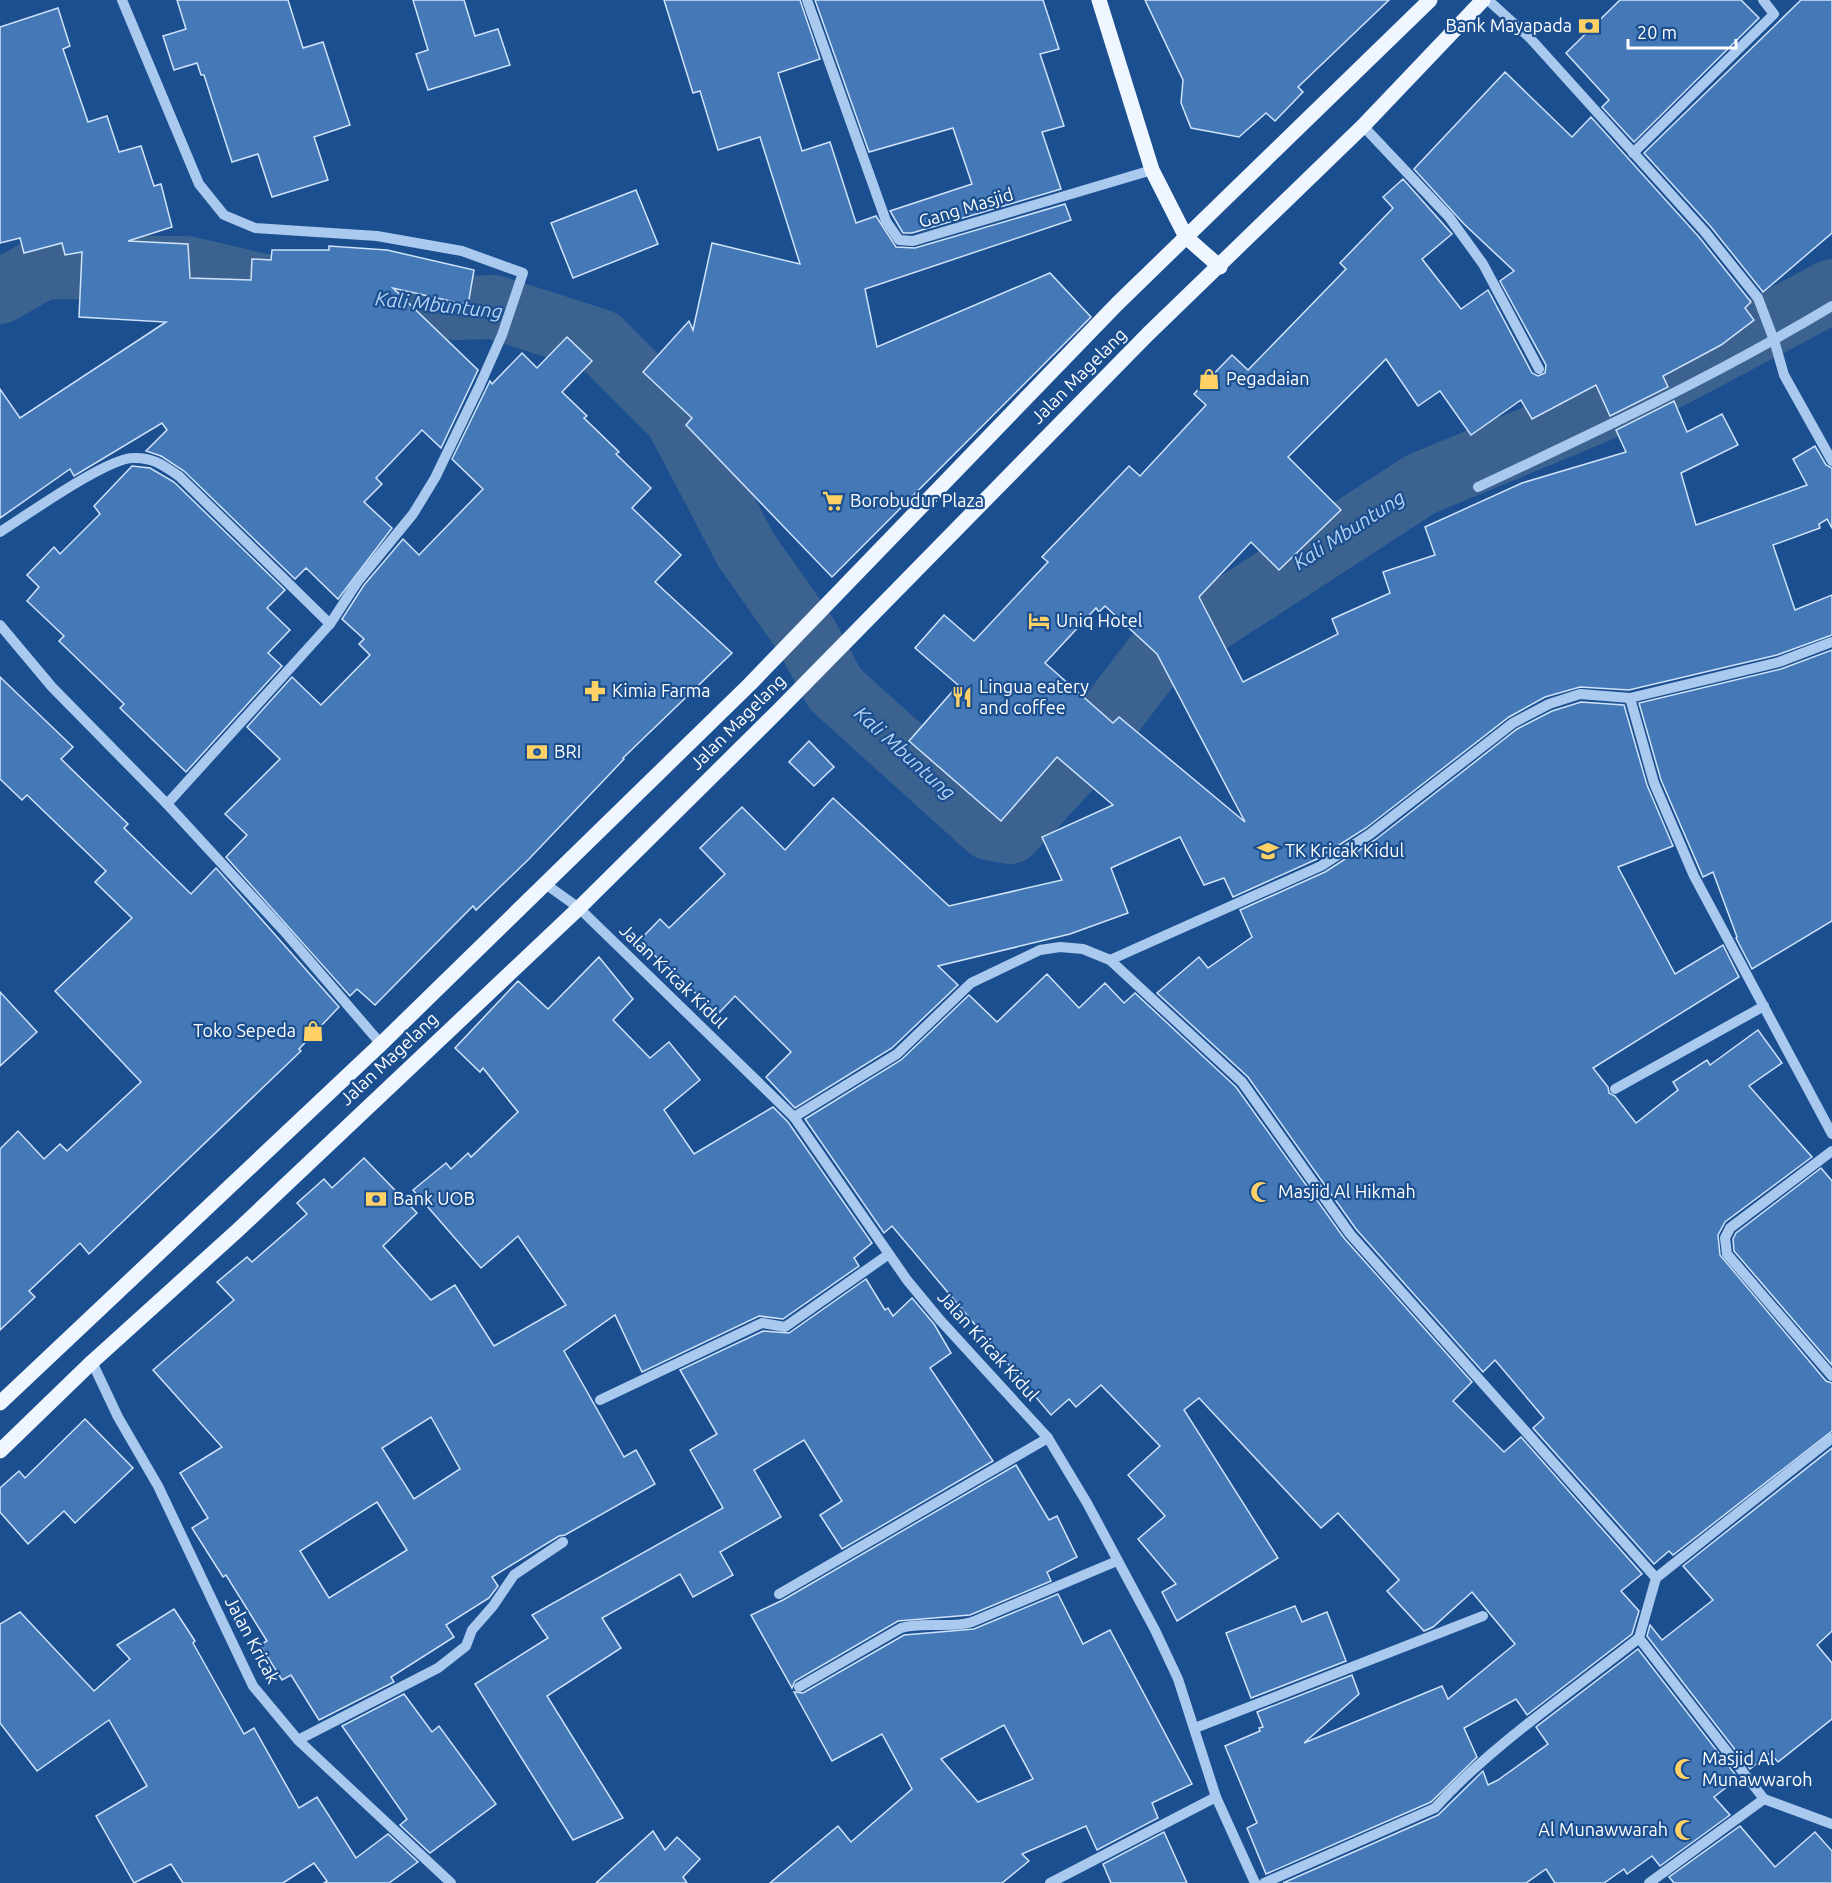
<svg xmlns="http://www.w3.org/2000/svg" width="1832" height="1883" viewBox="0 0 1832 1883" font-family="Ubuntu,sans-serif">
  <style>
    .lines { fill: none; stroke-linecap: round; stroke-linejoin: round }
    .river { stroke: #3c6290; stroke-width: 64 }
    .building { fill: #4478b7; stroke: #cfe3fa; stroke-width: 1.5; fill-rule: evenodd }
    .minor { stroke: #a9c9ee; stroke-width: 10 }
    .major { stroke: #f0f6ff; stroke-width: 15 }
    .labels { text-anchor: middle; stroke-width: 4.5; stroke-linejoin: round; paint-order: stroke }
    .poi-label { font-size: 18px; fill: #fff; stroke: #1b4f8f; text-anchor: start }
    .street-label { font-size: 18px; fill: #fff; stroke: #1b4f8f }
    .water-label { font-size: 20px; font-style: italic; fill: #b5d3f5; stroke: #1b4f8f }
  </style>
  <rect width="100%" height="100%" fill="#1b4f8f"/>
  <g class="lines">
    <polyline class="river" points="0,292 44,267 186,268 268,287 455,308 494,307 600,341 676,417 746,550 806,635 835,689 989,828 1010,832 1076,761 1156,656 1421,484 1595,412 1672,376 1832,291"/>
  </g>
  <g class="building">
    <polygon points="177,0 288,0 303,48 323,42 350,125 314,137 328,180 272,197 258,154 232,162 204,75 201,75 197,63 174,70 163,36 186,29"/>
    <polygon points="413,0 464,0 475,36 498,29 510,65 428,90 416,54 428,50"/>
    <polygon points="664,0 800,0 820,59 778,73 802,151 830,142 856,223 876,216 896,247 915,248 1065,204 1071,220 865,289 877,347 1050,273 1091,317 832,577 686,425 692,418 643,372 689,321 693,330 712,243 800,264 760,137 718,150 700,91 693,93"/>
    <polygon points="815,0 1043,0 1059,49 1040,54 1064,126 1042,132 1061,189 912,233 903,233 890,211 972,184 953,128 869,152"/>
    <polygon points="1145,0 1389,0 1298,87 1303,92 1275,121 1266,113 1239,137 1191,128 1181,103 1183,80"/>
    <polygon points="1620,0 1741,0 1759,18 1634,142 1602,107 1609,100 1566,53"/>
    <polygon points="1801,0 1832,0 1832,233 1763,292 1711,227 1644,153"/>
    <polygon points="58,8 70,46 63,49 88,122 107,116 119,152 141,146 154,186 161,184 172,227 128,241 188,244 190,278 251,280 252,259 271,260 272,250 329,250 329,246 387,250 474,270 468,305 393,288 478,370 441,448 422,430 376,478 382,484 364,502 392,528 338,599 306,568 295,579 184,471 161,456 146,451 167,430 162,423 74,476 70,469 0,518 0,389 20,418 166,322 79,317 82,252 65,255 62,243 24,253 20,238 0,243 0,27"/>
    <path d="M1505,72L1572,137L1591,117L1699,237L1751,302L1745,308L1754,320L1721,345L1663,376L1668,387L1610,416L1596,385L1532,419L1521,400L1471,435L1440,391L1418,406L1386,359L1288,457L1341,510L1279,570L1251,542L1199,597L1243,682L1338,634L1332,619L1390,593L1383,572L1435,555L1425,527L1522,483L1626,452L1616,430L1674,401L1687,432L1722,414L1738,445L1681,473L1696,525L1807,485L1793,459L1815,446L1826,465L1832,468V528L1827,519L1819,524L1820,528L1773,545L1795,610L1832,595V635L1777,655L1629,690L1580,687L1545,697L1509,717L1366,828L1317,859L1233,897L1224,878L1204,885L1180,837L1111,868L1128,913L1070,934L938,966L958,985L892,1048L795,1108L766,1077L791,1052L735,996L718,1014L639,941L660,919L669,928L725,874L700,848L742,807L785,850L833,798L949,906L1062,880L1042,837L1113,805L1057,757L1001,821L909,741L958,685L915,648L944,615L974,641L1048,562L1042,557L1129,466L1140,476L1206,405L1194,394L1232,355L1248,370L1346,269L1340,263L1393,208L1383,197L1403,179L1452,234L1422,259L1461,309L1488,290L1532,373L1538,376L1545,373L1546,365L1500,281L1514,271L1464,224L1414,169ZM1105,606L1157,654L1245,822L1119,717L1113,723L1045,663L1096,608L1099,612Z"/>
    <polygon points="636,190 658,244 573,278 551,223"/>
    <polygon points="567,337 592,361 562,392 587,416 584,418 619,452 616,454 651,488 632,508 681,555 655,582 732,653 623,758 624,759 529,859 476,910 473,906 375,1005 357,989 350,996 226,857 247,835 225,814 280,759 247,727 292,677 321,705 370,655 359,644 364,639 342,619 364,585 403,539 419,555 483,489 452,459 490,381 492,384 522,353 537,368"/>
    <polygon points="132,466 150,468 174,482 285,590 267,608 290,630 268,653 282,666 186,772 120,708 124,704 59,641 64,636 27,601 39,587 27,575 54,547 60,554 100,514 94,506"/>
    <polygon points="1832,650 1832,921 1752,969 1736,938 1737,937 1713,872 1703,877 1661,780 1639,703 1781,669"/>
    <polygon points="0,677 73,747 61,759 128,824 124,828 191,894 216,868 339,1007 299,1049 301,1051 89,1254 80,1243 29,1291 35,1297 0,1330 0,1149 18,1131 44,1159 60,1144 67,1151 141,1082 55,991 132,918 95,882 106,871 27,795 22,800 0,779"/>
    <polygon points="1581,702 1624,705 1647,785 1673,846 1618,867 1675,974 1723,945 1739,977 1593,1068 1608,1087 1609,1093 1615,1096 1636,1123 1678,1090 1673,1082 1707,1060 1710,1065 1758,1030 1782,1063 1749,1086 1812,1157 1725,1222 1718,1235 1720,1255 1826,1381 1832,1383 1832,1431 1673,1555 1669,1551 1654,1564 1533,1428 1544,1418 1495,1360 1483,1372 1356,1229 1248,1077 1157,993 1199,957 1208,968 1252,937 1240,910 1325,872 1375,840 1517,729 1552,711"/>
    <polygon points="809,741 834,767 814,786 789,762"/>
    <path d="M599,957L633,999L613,1020L650,1058L669,1042L700,1080L664,1110L694,1154L773,1107L788,1122L872,1243L854,1258L859,1266L783,1319L759,1316L642,1372L615,1315L564,1351L624,1457L636,1450L655,1484L565,1535L559,1536L492,1577L498,1586L489,1598L446,1625L454,1637L391,1677L394,1682L319,1720L291,1675L282,1680L260,1645L267,1641L226,1575L223,1577L192,1528L208,1518L180,1473L222,1447L153,1370L234,1300L217,1282L247,1257L252,1262L307,1214L297,1203L324,1179L332,1188L364,1158L417,1213L383,1246L431,1300L455,1285L494,1346L566,1305L518,1236L481,1268L413,1190L446,1163L451,1169L468,1153L471,1157L518,1112L483,1068L480,1072L455,1048L518,981L548,1009ZM431,1417L460,1469L414,1499L382,1448ZM377,1502L407,1550L329,1598L300,1551Z"/>
    <polygon points="1047,974 1079,1008 1105,983 1124,1003 1135,993 1236,1087 1344,1238 1472,1382 1453,1401 1504,1452 1521,1437 1642,1574 1621,1591 1639,1611 1632,1634 1527,1715 1516,1699 1464,1728 1477,1757 1431,1802 1266,1874 1247,1828 1257,1823 1225,1746 1260,1731 1259,1728 1263,1727 1257,1712 1352,1675 1359,1694 1304,1743 1442,1686 1448,1699 1515,1644 1472,1592 1433,1627 1424,1631 1387,1591 1399,1580 1338,1513 1321,1528 1199,1398 1184,1410 1278,1558 1177,1621 1162,1592 1176,1584 1138,1539 1165,1516 1128,1475 1160,1446 1101,1385 1076,1407 1069,1399 1051,1415 892,1226 884,1233 805,1119 901,1060 969,995 997,1022"/>
    <polygon points="0,992 37,1032 0,1066"/>
    <polygon points="1821,1168 1832,1181 1832,1365 1734,1251 1733,1239 1736,1233"/>
    <polygon points="866,1279 885,1310 888,1308 893,1316 912,1298 934,1324 951,1353 930,1368 993,1461 842,1549 820,1515 842,1501 804,1440 754,1470 781,1517 720,1552 733,1575 693,1597 680,1574 602,1618 621,1648 547,1696 623,1818 573,1840 475,1684 548,1638 532,1615 723,1508 690,1450 717,1434 680,1370 763,1331 789,1333"/>
    <polygon points="85,1419 133,1468 75,1523 64,1511 28,1544 0,1512 0,1488 19,1471 25,1478"/>
    <polygon points="1832,1448 1832,1631 1817,1645 1832,1663 1832,1719 1778,1762 1770,1753 1750,1769 1647,1636 1650,1625 1662,1640 1713,1600 1683,1566"/>
    <polygon points="1016,1465 1049,1520 1057,1516 1077,1557 1047,1572 1051,1581 970,1615 898,1621 795,1681 792,1688 751,1615 783,1600"/>
    <path d="M1058,1594L1083,1644L1110,1630L1192,1784L1152,1803L1158,1818L1097,1850L1086,1826L1022,1854L1029,1861L1002,1883H770L838,1826L851,1842L912,1789L882,1734L832,1761L794,1692L803,1693L904,1635L974,1629ZM1004,1725L1033,1779L978,1802L941,1759Z"/>
    <polygon points="1295,1606 1302,1622 1327,1612 1346,1661 1251,1698 1226,1633"/>
    <polygon points="174,1609 195,1641 193,1643 244,1734 254,1728 299,1808 317,1797 356,1858 388,1834 418,1862 389,1883 324,1883 327,1881 314,1863 283,1883 183,1883 171,1864 134,1883 96,1816 147,1786 109,1720 37,1771 0,1723 0,1624 20,1612 94,1691 130,1659 117,1645"/>
    <polygon points="1638,1649 1738,1778 1714,1797 1730,1815 1660,1866 1652,1856 1627,1874 1624,1869 1604,1883 1555,1883 1546,1869 1526,1883 1283,1883 1438,1815 1483,1771 1488,1785 1498,1780 1548,1744 1536,1727"/>
    <polygon points="404,1694 432,1732 439,1726 496,1804 430,1853 400,1825 407,1819 342,1726"/>
    <polygon points="1740,1826 1775,1867 1815,1832 1832,1851 1832,1883 1674,1883 1669,1877"/>
    <polygon points="653,1831 665,1850 677,1837 700,1859 683,1877 687,1883 596,1883"/>
    <polygon points="1164,1832 1187,1883 1111,1883 1103,1864"/>
  </g>
  <g class="lines">
    <g class="minor">
      <polyline points="122,0 199,184 224,215 255,228 377,236 462,251 523,273 502,335 479,387 435,478 413,514 358,581 330,624 167,804"/>
      <polyline points="807,0 886,221 899,240 913,241 1152,170"/>
      <polyline points="1488,0 1530,38 1705,232 1758,298 1772,335"/>
      <polyline points="1363,126 1449,217 1483,264 1539,369"/>
      <polyline points="1633,153 1774,14 1763,0"/>
      <polyline points="1774,340 1784,375 1832,461"/>
      <path d="M1478,487C1598,431 1719,374 1832,306"/>
      <path d="M0,532C27,515 107,458 133,458C153,457 164,466 179,476L330,624"/>
      <polyline points="0,625 52,687 167,804 284,931 381,1044"/>
      <polyline points="1630,698 1654,783 1694,876 1832,1134"/>
      <polyline points="544,883 579,908 794,1117 907,1280 940,1320 1048,1438 1087,1503 1155,1630 1178,1679 1216,1797 1255,1883"/>
      <polyline points="1110,960 1321,866 1370,834 1513,723 1549,704 1580,694 1630,698 1779,662 1832,642"/>
      <polyline points="1615,1089 1764,1006"/>
      <polyline points="794,1117 897,1054 971,983 1040,950 1060,947 1083,949 1110,960 1242,1082 1350,1234 1656,1578 1639,1638 1764,1799 1832,1824"/>
      <polyline points="1832,1151 1730,1228 1725,1238 1727,1254 1832,1376"/>
      <polyline points="92,1362 118,1417 158,1486 253,1686 298,1740 451,1883"/>
      <polyline points="600,1400 762,1323 785,1327 889,1254"/>
      <polyline points="1656,1578 1832,1438"/>
      <polyline points="779,1594 1048,1438"/>
      <path d="M799,1687L901,1628C925,1621 949,1629 972,1622L1117,1561"/>
      <polyline points="1195,1728 1483,1616"/>
      <polyline points="298,1740 438,1668 466,1646 472,1630 493,1606 514,1575 563,1542"/>
      <polyline points="1050,1883 1216,1797"/>
      <path d="M1264,1883L1435,1808C1489,1747 1574,1690 1639,1638"/>
      <polyline points="1649,1883 1764,1799"/>
    </g>
    <g class="major">
      <polyline points="1099,0 1152,170 1186,237 1220,267"/>
      <polyline points="0,1403 381,1044 750,684 1117,304 1430,0"/>
      <polyline points="0,1451 92,1362 238,1230 579,908 778,711 1148,334 1363,126 1483,0"/>
    </g>
  </g>
  <defs>
    <symbol id="bank-bare" viewBox="-9 -9 18 18"><path d="M-6-4H6V4H-6ZM0-2.3a2.3 2.3 0 1 0 0 4.6a2.3 2.3 0 1 0 0-4.6Z" fill="#ffd166" stroke="#1b4f8f" stroke-width="2.5" paint-order="stroke"/></symbol>
    <symbol id="shop-bare" viewBox="-9 -9 18 18"><path d="M-5-2.5h2.3a2.7 3.5 0 0 1 5.4 0H5L5.5 6h-11ZM-1.5-2.5h3a1.5 2.3 0 0 0-3 0Z" fill="#ffd166" stroke="#1b4f8f" stroke-width="2.5" paint-order="stroke"/></symbol>
    <symbol id="supermarket-bare" viewBox="-9 -9 18 18"><path d="M-6-5.5h2.5l.6 2H6L4.5 2H-2.5L-4.4-4H-6ZM-1.5 3.2a1.3 1.3 0 1 0 .1 0ZM3 3.2a1.3 1.3 0 1 0 .1 0Z" fill="#ffd166" stroke="#1b4f8f" stroke-width="2.5" paint-order="stroke"/></symbol>
    <symbol id="hotel-bare" viewBox="-9 -9 18 18"><path d="M-6-4.5h1.5V1H6V5H4.5V3h-9V5H-6ZM-4 0a1.8 1.8 0 1 1 3.6 0ZM.5 0V-2.5h3Q6-2.5 6 0Z" fill="#ffd166" stroke="#1b4f8f" stroke-width="2.5" paint-order="stroke"/></symbol>
    <symbol id="pharmacy-bare" viewBox="-9 -9 18 18"><path d="M-2-6h4v4h4v4h-4v4h-4v-4h-4v-4h4Z" fill="#ffd166" stroke="#1b4f8f" stroke-width="2.5" paint-order="stroke"/></symbol>
    <symbol id="restaurant-bare" viewBox="-9 -9 18 18"><path d="M-5-6h1v4h1v-4h1v4h1v-4h1v5L-1.5 .5V6h-2V.5L-5-1ZM5-6V6H3V1.5H1.5Q1.5-4 5-6Z" fill="#ffd166" stroke="#1b4f8f" stroke-width="2.5" paint-order="stroke"/></symbol>
    <symbol id="school-bare" viewBox="-9 -9 18 18"><path d="M0-5L7-2L0 1L-7-2ZM-4 1L0 2.5L4 1V4Q0 6-4 4Z" fill="#ffd166" stroke="#1b4f8f" stroke-width="2.5" paint-order="stroke"/></symbol>
    <symbol id="mosque-bare" viewBox="-9 -9 18 18"><path d="M3.5-4.9A6 6 0 1 0 3.5 4.9A5 5 0 1 1 3.5-4.9Z" fill="#ffd166" stroke="#1b4f8f" stroke-width="2.5" paint-order="stroke"/></symbol>
  </defs>
  <g fill-rule="evenodd">
    <use href="#bank-bare" x="1574" y="11" width="30" height="30"/>
    <use href="#shop-bare" x="1194" y="364" width="30" height="30"/>
    <use href="#supermarket-bare" x="818" y="486" width="30" height="30"/>
    <use href="#hotel-bare" x="1024" y="606" width="30" height="30"/>
    <use href="#pharmacy-bare" x="580" y="676" width="30" height="30"/>
    <use href="#restaurant-bare" x="947" y="682" width="30" height="30"/>
    <use href="#bank-bare" x="522" y="737" width="30" height="30"/>
    <use href="#school-bare" x="1253" y="836" width="30" height="30"/>
    <use href="#shop-bare" x="298" y="1016" width="30" height="30"/>
    <use href="#mosque-bare" x="1246" y="1177" width="30" height="30"/>
    <use href="#bank-bare" x="361" y="1184" width="30" height="30"/>
    <use href="#mosque-bare" x="1670" y="1754" width="30" height="30"/>
    <use href="#mosque-bare" x="1670" y="1815" width="30" height="30"/>
  </g>
  <g class="labels">
    <g class="poi-label">
      <text x="1572" y="32" text-anchor="end">Bank Mayapada</text>
      <text x="1226" y="385">Pegadaian</text>
      <text x="850" y="507">Borobudur Plaza</text>
      <text x="1056" y="627">Uniq Hotel</text>
      <text x="979" y="693">Lingua eatery<tspan x="979" dy="21">and coffee</tspan></text>
      <text x="612" y="697">Kimia Farma</text>
      <text x="554" y="758">BRI</text>
      <text x="1285" y="857">TK Kricak Kidul</text>
      <text x="296" y="1037" text-anchor="end">Toko Sepeda</text>
      <text x="1278" y="1198">Masjid Al Hikmah</text>
      <text x="393" y="1205">Bank UOB</text>
      <text x="1702" y="1765">Masjid Al<tspan x="1702" dy="21">Munawwaroh</tspan></text>
      <text x="1668" y="1836" text-anchor="end">Al Munawwarah</text>
    </g>
    <g class="street-label">
      <text transform="translate(966 208) rotate(-17)" y="6">Gang Masjid</text>
      <text transform="translate(1079 376) rotate(-45)" y="6">Jalan Magelang</text>
      <text transform="translate(738 722) rotate(-45)" y="6">Jalan Magelang</text>
      <text transform="translate(673 976) rotate(44)" y="6">Jalan Kricak Kidul</text>
      <text transform="translate(389 1059) rotate(-43)" y="6">Jalan Magelang</text>
      <text transform="translate(988 1346) rotate(48)" y="6">Jalan Kricak Kidul</text>
      <text transform="translate(252 1640) rotate(62)" y="6">Jalan Kricak</text>
    </g>
    <g class="water-label">
      <text transform="translate(439 305) rotate(6)" y="7">Kali Mbuntung</text>
      <text transform="translate(1349 530) rotate(-33)" y="7">Kali Mbuntung</text>
      <text transform="translate(905 753) rotate(42)" y="7">Kali Mbuntung</text>
    </g>
  </g>
  <path d="M1628 39v9h108v-9" fill="none" stroke="#ffffff" stroke-width="3"/>
  <text x="1637" y="39" font-size="18" fill="#ffffff" stroke="#1b4f8f" stroke-width="4.5" paint-order="stroke">20 m</text>
</svg>
